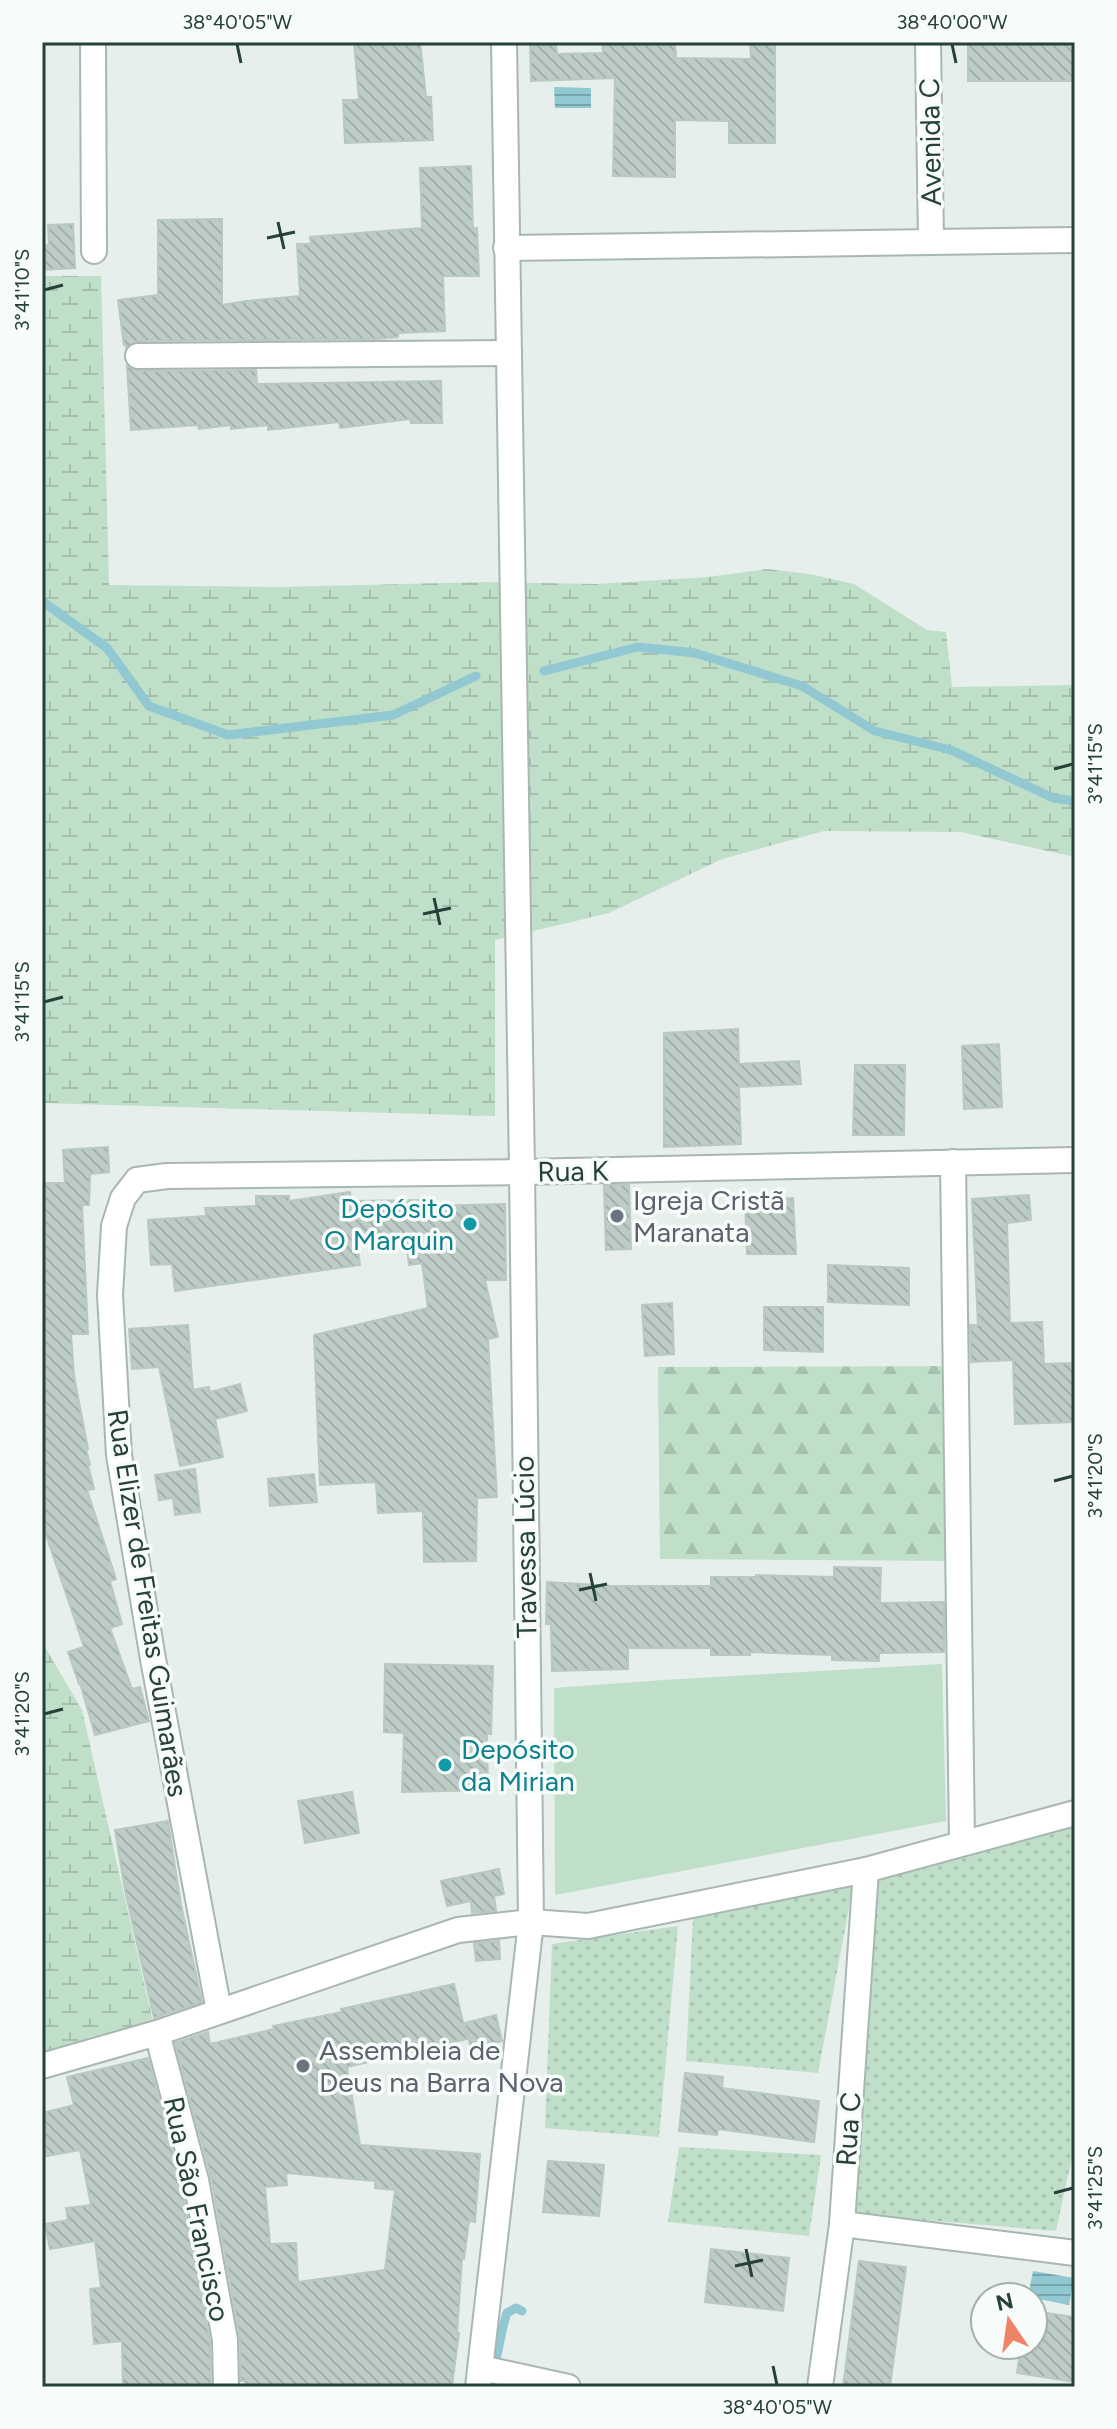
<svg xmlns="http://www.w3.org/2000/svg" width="1117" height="2429" viewBox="0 0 1117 2429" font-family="Figtree,sans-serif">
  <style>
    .grass { fill: #c0dfc8 }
    .forest { fill: url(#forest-firs) }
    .wetland { fill: url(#wetland-marsh) }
    .park { fill: url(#park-dots) }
    .water { fill: url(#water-rules) }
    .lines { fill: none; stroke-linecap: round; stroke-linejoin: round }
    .stream { stroke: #91c8d1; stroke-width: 9 }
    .building { fill: url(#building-back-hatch); stroke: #b9c8c1; stroke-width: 2; fill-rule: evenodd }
    .minor-casing { stroke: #a8b7b2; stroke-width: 28 }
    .tertiary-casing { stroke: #a8b7b2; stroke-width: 28 }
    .minor { stroke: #fff; stroke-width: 24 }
    .tertiary { stroke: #fff; stroke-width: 24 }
    .ticks { fill: none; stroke: #254139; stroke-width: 3 }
    .worship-dot { fill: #6b7280; stroke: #f7fbf9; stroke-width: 3 }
    .culture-dot { fill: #0f9aa8; stroke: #f7fbf9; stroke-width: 3 }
    .labels { text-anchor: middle; stroke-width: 7; stroke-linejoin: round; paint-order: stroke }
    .street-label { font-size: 28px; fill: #254139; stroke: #f7fbf9 }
    .worship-label { font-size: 28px; fill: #5b616d; stroke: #f7fbf9; text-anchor: start }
    .culture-label { font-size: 28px; fill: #0d838f; stroke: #f7fbf9; text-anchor: end }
    .neatline { fill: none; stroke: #254139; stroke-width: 3 }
    .ticks-label { font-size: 20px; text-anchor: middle; fill: #254139 }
  </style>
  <defs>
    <pattern id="forest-firs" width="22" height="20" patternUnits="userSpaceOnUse" patternTransform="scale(2)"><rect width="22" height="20" fill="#c0dfc8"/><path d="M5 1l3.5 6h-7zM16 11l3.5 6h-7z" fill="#a5c1ad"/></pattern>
    <pattern id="wetland-marsh" width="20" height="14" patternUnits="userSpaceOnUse" patternTransform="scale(2)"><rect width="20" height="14" fill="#c0dfc8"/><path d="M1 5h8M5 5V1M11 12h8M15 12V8" fill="none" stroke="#a5c1ad"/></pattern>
    <pattern id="park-dots" width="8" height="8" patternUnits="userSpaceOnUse" patternTransform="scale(2)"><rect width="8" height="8" fill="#c0dfc8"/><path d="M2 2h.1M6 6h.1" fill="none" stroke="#a5c1ad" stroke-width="1.8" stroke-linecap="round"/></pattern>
    <pattern id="water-rules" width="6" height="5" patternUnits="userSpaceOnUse" patternTransform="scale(2)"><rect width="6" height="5" fill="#91c8d1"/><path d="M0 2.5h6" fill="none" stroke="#76a4ab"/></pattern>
    <pattern id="building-back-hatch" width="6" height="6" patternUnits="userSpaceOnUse" patternTransform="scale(2)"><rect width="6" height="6" fill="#beccc7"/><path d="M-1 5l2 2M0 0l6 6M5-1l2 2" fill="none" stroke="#a3b0ac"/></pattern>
  </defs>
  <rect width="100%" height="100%" fill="#e6efeb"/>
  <polygon class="grass" points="942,1664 946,1821 555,1895 554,1688 663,1680"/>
  <polygon class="forest" points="950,1366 959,1561 660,1559 658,1367"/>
  <g class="wetland">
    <polygon points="42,276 101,276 109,585 279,587 486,582 596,584 708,577 767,569 810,574 854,584 927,630 946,632 952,687 1075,685 1075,857 961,832 824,831 722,859 609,913 495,940 495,1116 42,1103"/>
    <polygon points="42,1642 82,1710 153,2022 42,2058"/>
  </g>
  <g class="park">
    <polygon points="1075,1827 1075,2143 1056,2231 851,2214 875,1880"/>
    <polygon points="854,1881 818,2073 686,2061 693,1918"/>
    <polygon points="678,1926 659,2137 545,2128 552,1944"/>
    <polygon points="679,2147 821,2155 809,2236 668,2222"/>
  </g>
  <g class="water">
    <polygon points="554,87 591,88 591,108 555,108"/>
    <polygon points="1033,2271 1074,2278 1069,2305 1028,2297"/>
  </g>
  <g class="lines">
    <g class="stream">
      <polyline points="42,601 107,648 149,706 228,735 393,715 476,676"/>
      <polyline points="544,671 638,647 695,653 802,686 875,731 951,750 1053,798 1075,801"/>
      <path d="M493,2368C500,2350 500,2332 507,2313L516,2308L522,2311"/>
    </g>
  </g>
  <g class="building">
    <polygon points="354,42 420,42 426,97 431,97 433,140 345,143 343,100 359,100"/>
    <polygon points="530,42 556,42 557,54 603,53 602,42 675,42 676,58 751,59 750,42 775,42 775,143 729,143 729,121 675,120 675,177 613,176 615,78 531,81"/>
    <rect x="968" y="42" width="107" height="39"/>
    <polygon points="471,166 473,228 477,228 479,276 443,276 445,331 398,333 398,337 376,339 138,341 126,348 126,345 124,345 118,300 158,295 158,220 222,219 222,305 247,301 300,296 297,244 311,244 310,237 422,228 420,168"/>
    <polygon points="73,224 75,268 42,270 42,246 49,245 48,225"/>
    <polygon points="127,366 138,371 256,370 257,384 441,381 442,423 411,423 410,419 340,428 339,422 268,430 268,425 231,429 231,425 199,429 198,425 131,430"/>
    <polygon points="738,1029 739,1064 799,1061 801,1084 739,1087 741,1144 664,1147 664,1033"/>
    <polygon points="999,1044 1002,1107 964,1109 962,1046"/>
    <polygon points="855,1065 905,1065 904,1135 853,1135"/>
    <polygon points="108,1147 109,1172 90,1174 89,1205 82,1205 88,1334 71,1334 74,1376 88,1449 86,1449 90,1465 88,1465 94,1489 87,1490 116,1579 110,1581 122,1624 110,1628 132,1689 140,1687 149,1721 95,1735 80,1683 79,1684 68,1652 84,1647 42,1523 42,1183 65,1183 63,1150"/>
    <polygon points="604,1185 629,1185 631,1249 606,1250"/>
    <polygon points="350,1192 351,1201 426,1200 426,1206 505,1204 506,1280 485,1280 498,1337 488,1339 497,1497 477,1498 476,1561 424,1562 423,1511 378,1513 376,1482 320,1485 314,1335 428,1308 422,1263 409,1265 406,1241 357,1242 360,1265 175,1291 172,1264 151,1265 148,1220 206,1216 205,1208 256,1206 256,1196 289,1196 289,1201"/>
    <polygon points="1029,1195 1031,1220 1007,1223 1010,1323 1042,1322 1044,1364 1075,1363 1075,1422 1015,1424 1013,1360 971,1362 970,1325 978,1325 972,1199"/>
    <polygon points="793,1198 796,1254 747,1254 745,1200"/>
    <polygon points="828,1265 909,1268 909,1305 828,1302"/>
    <polygon points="672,1303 674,1354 645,1356 642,1305"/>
    <polygon points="764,1307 823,1307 823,1352 764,1350"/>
    <polygon points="188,1325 193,1390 209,1387 210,1392 240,1384 247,1411 215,1419 223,1457 180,1466 159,1367 132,1369 129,1329"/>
    <polygon points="195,1469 200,1512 175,1515 173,1498 159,1500 155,1475"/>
    <polygon points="314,1474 317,1502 270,1506 268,1479"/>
    <polygon points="834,1567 881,1568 880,1603 944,1602 944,1652 879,1653 879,1661 832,1660 832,1655 750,1652 750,1655 711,1655 711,1648 628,1648 628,1669 552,1671 551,1624 546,1624 547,1582 613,1586 711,1586 711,1577 756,1577 756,1575 834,1577"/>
    <polygon points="385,1664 493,1666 491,1734 487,1734 488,1790 402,1792 404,1733 384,1732"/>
    <polygon points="352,1792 359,1833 305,1843 298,1801"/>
    <polygon points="168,1821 181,1905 202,2002 154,2018 125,1890 115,1830"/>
    <polygon points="499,1869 504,1894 494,1896 496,1911 472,1913 471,1901 447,1906 441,1881"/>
    <polygon points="499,1941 500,1959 476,1961 474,1943"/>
    <path d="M454,1984L467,2039L347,2067L360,2145L480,2154L475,2222L469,2221L464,2259H462L457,2333H459L452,2386L424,2383V2387H372V2384L333,2387H246L245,2381H241L240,2338L211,2177L175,2043L208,2032L210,2044L274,2029L273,2026L342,2012L341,2009ZM286,2173L375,2181V2188L395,2190L385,2270L298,2282L296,2243L270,2244L265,2187L287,2185Z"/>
    <polygon points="496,2015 502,2041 471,2049 465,2023"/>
    <polygon points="148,2058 181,2183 210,2342 211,2385 123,2387 122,2341 94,2344 90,2289 101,2288 95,2241 50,2249 45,2224 68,2220 66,2208 91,2205 80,2150 42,2157 42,2113 74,2105 67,2077"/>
    <polygon points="685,2073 723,2077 722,2088 819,2101 814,2142 718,2129 717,2135 679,2131"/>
    <polygon points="548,2161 604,2165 599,2216 543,2212"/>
    <polygon points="711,2249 789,2258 783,2311 705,2302"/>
    <polygon points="859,2261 906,2267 890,2387 843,2387"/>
    <polygon points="1033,2311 1075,2317 1075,2382 1017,2373 1021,2345 1033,2345"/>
  </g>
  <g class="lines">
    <defs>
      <g id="minor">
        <polyline points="93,42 94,251"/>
        <polyline points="928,42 931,241"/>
        <polyline points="506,248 1075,240"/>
        <polyline points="138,356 509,353"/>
        <polyline points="953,1162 962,1843"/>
        <polyline points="219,2011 153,1659 119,1455 110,1295 114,1226 123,1198 137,1180 167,1176 522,1172 1075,1160"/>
        <polyline points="157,2033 196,2180 225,2340 226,2387"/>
        <polyline points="42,2066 157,2033 458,1930 531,1922 588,1926 866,1870 1075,1813"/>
        <polyline points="842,2224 1075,2253"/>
        <polyline points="481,2368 568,2387"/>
        <polyline points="820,2387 842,2224 866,1870"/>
      </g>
      <polyline id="tertiary" points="478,2387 531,1922 522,1172 504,42"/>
    </defs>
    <use href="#minor" class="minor-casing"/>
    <use href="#tertiary" class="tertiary-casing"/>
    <use href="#minor" class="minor"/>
    <use href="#tertiary" class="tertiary"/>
  </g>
  <path class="ticks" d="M237,44L241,63M952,44L956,63M278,222L284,249M267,238L295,232M44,290L63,285M1054,769L1073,764M434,898L440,925M423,914L451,908M44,1002L63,997M1054,1481L1073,1476M590,1573L596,1601M579,1590L607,1584M44,1714L63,1709M1054,2193L1073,2188M746,2249L752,2277M735,2266L763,2260M773,2366L777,2385"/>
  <g class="worship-dot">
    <circle cx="617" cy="1216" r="8"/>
    <circle cx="303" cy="2066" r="8"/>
  </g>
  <g class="culture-dot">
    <circle cx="470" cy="1224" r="8"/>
    <circle cx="445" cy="1765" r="8"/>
  </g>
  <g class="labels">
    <g class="street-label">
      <text transform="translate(930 142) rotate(-91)" y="10">Avenida C</text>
      <text transform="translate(573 1171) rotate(-1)" y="10">Rua K</text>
      <text transform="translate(525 1547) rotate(-91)" y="10">Travessa Lúcio</text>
      <text transform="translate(148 1603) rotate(81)" y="10">Rua Elizer de Freitas Guimarães</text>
      <text transform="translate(848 2129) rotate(-86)" y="10">Rua C</text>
      <text transform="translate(197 2209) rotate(78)" y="10">Rua São Francisco</text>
    </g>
    <g class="worship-label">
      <text x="633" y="1210">Igreja Cristã<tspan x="633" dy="32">Maranata</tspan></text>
      <text x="319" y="2060">Assembleia de<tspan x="319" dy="32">Deus na Barra Nova</tspan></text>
    </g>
    <g class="culture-label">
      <text x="454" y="1218">Depósito<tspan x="454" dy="32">O Marquin</tspan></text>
      <text x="461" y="1759" text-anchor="start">Depósito<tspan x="461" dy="32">da Mirian</tspan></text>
    </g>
  </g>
  <rect width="1117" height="2429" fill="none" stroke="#f7fbf9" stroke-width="88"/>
  <g transform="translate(1009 2321) rotate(347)"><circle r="38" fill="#f7fbf9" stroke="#a3b1ac" stroke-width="2"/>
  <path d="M0-6L14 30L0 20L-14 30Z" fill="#ee8465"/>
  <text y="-12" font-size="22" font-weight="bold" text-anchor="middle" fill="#254139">N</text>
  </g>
  <rect x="44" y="44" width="1029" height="2341" class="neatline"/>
  <g class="ticks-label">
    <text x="237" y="29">38°40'05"W</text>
    <text x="952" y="29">38°40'00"W</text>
    <text transform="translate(22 290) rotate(-90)" y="7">3°41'10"S</text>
    <text transform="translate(1095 764) rotate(-90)" y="7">3°41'15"S</text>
    <text transform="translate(22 1002) rotate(-90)" y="7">3°41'15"S</text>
    <text transform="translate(1095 1476) rotate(-90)" y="7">3°41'20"S</text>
    <text transform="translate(22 1714) rotate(-90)" y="7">3°41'20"S</text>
    <text transform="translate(1095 2188) rotate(-90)" y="7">3°41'25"S</text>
    <text x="777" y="2414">38°40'05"W</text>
  </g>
</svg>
